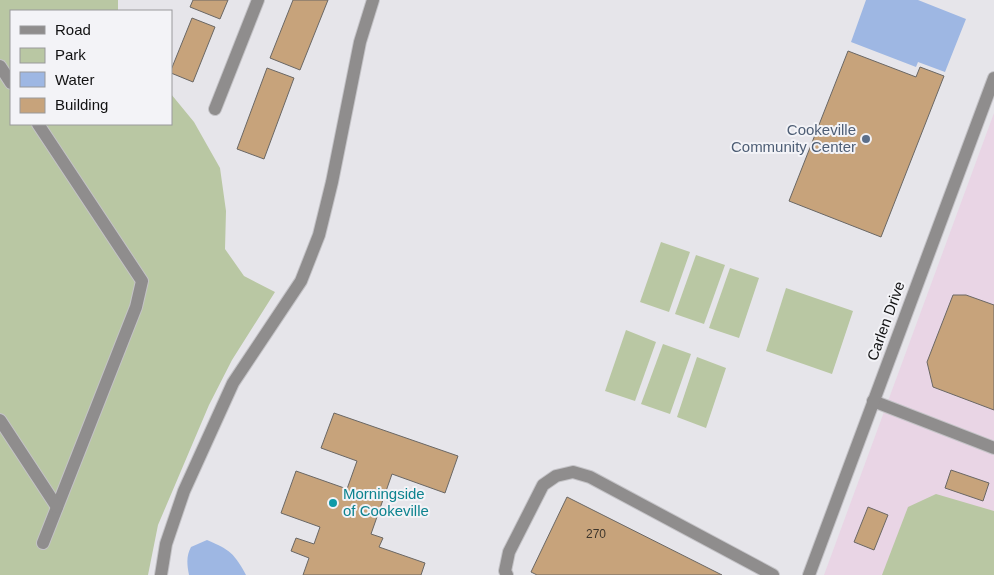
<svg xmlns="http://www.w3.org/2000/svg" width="994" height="575" viewBox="0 0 994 575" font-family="Helvetica,sans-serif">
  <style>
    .education { fill: #e9d5e5 }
    .green { fill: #b9c7a3 }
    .water { fill: #9eb7e3 }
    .building { fill: #c7a37b; stroke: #6a6764 }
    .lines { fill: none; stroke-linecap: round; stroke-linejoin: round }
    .minor-casing { stroke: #c4c3c7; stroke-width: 14 }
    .minor { stroke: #8f8d8d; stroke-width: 12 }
    .service-dot { fill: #5c6f8a; stroke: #f3f3f7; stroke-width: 2 }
    .culture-dot { fill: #0f9aa8; stroke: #f3f3f7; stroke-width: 2 }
    .labels { text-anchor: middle; stroke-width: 4; stroke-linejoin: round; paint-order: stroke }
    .number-label { font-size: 12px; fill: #3e362c }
    .service-label { font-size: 15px; fill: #4e5e75; stroke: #f3f3f7; text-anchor: end }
    .street-label { font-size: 15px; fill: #111112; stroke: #f3f3f7 }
    .culture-label { font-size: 15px; fill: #0d838f; stroke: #f3f3f7; text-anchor: start }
  </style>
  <rect width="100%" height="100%" fill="#e6e5ea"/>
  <polygon class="education" points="994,113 994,575 824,575"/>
  <g class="green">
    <polygon points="0,0 118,0 118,11 11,11 11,124 171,124 171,94 194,122 220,168 226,211 225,249 244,276 275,292 232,360 209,405 158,525 148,575 0,575"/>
    <polygon points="661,242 690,252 669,312 640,302"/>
    <polygon points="696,255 725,265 704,324 675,314"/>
    <polygon points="730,268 759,278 739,338 709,328"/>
    <polygon points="786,288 853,311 832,374 766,351"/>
    <polygon points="626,330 656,342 635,401 605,391"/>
    <polygon points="663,344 691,354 670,414 641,404"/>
    <polygon points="697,357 726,368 706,428 677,417"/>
    <polygon points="936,494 994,511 994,575 882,575 908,507"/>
  </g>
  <g class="water">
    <polygon points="866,0 918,0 966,19 945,72 918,62 916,67 851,42"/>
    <path d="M207,540C230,550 234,553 246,575H189C187,565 186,556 191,547Z"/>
  </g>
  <g class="building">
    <polygon points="193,0 228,0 220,19 190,7"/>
    <polygon points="293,0 328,0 300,70 270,58"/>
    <polygon points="192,18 215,27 193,82 171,73 171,70"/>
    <polygon points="848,51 916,77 920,67 944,76 881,237 789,201"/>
    <polygon points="267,68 294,78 264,159 237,149"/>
    <polygon points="953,295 966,295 994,305 994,410 933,387 927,362"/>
    <polygon points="334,413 458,456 445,493 392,474 371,534 383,538 379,547 425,563 421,575 303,575 309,558 291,551 296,538 314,544 320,527 281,513 296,471 347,489 357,461 321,448"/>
    <polygon points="951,470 989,483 983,501 945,488"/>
    <polygon points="567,497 722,575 537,575 531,572"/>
    <polygon points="868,507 888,515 874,550 854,542"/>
  </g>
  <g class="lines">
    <defs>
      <g id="minor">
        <polyline points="0,66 11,83"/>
        <polyline points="215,109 258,0"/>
        <polyline points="38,124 142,281 136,307 43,543"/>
        <polyline points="873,401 994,448"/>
        <polyline points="0,420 57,507"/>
        <polyline points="161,575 166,544 184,491 233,383 301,281 319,235 332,182 360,42 373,0"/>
        <polyline points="507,575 505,571 509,552 543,485 556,476 573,472 590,477 773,575"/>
        <polyline points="809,575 994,78"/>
      </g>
    </defs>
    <use href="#minor" class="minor-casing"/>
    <use href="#minor" class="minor"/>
  </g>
  <circle class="service-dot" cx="866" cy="139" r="5"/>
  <circle class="culture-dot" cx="333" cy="503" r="5"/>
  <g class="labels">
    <g class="number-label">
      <text x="596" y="538">270</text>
    </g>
    <g class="service-label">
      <text x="856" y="135">Cookeville<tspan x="856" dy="17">Community Center</tspan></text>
    </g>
    <g class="street-label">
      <text transform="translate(886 321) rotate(-70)" y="5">Carlen Drive</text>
    </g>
    <g class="culture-label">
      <text x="343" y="499">Morningside<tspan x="343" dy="17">of Cookeville</tspan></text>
    </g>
  </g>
  <rect x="10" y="10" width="162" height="115" fill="#f3f3f7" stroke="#99999b"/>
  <rect x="20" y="26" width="25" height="8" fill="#8f8d8d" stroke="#99999b"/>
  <text x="55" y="35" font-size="15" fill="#111112">Road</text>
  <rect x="20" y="48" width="25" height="15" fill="#b9c7a3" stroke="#99999b"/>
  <text x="55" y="60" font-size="15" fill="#111112">Park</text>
  <rect x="20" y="72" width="25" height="15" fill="#9eb7e3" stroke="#99999b"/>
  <text x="55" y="85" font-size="15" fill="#111112">Water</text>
  <rect x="20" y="98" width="25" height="15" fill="#c7a37b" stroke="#99999b"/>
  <text x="55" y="110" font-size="15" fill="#111112">Building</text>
</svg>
